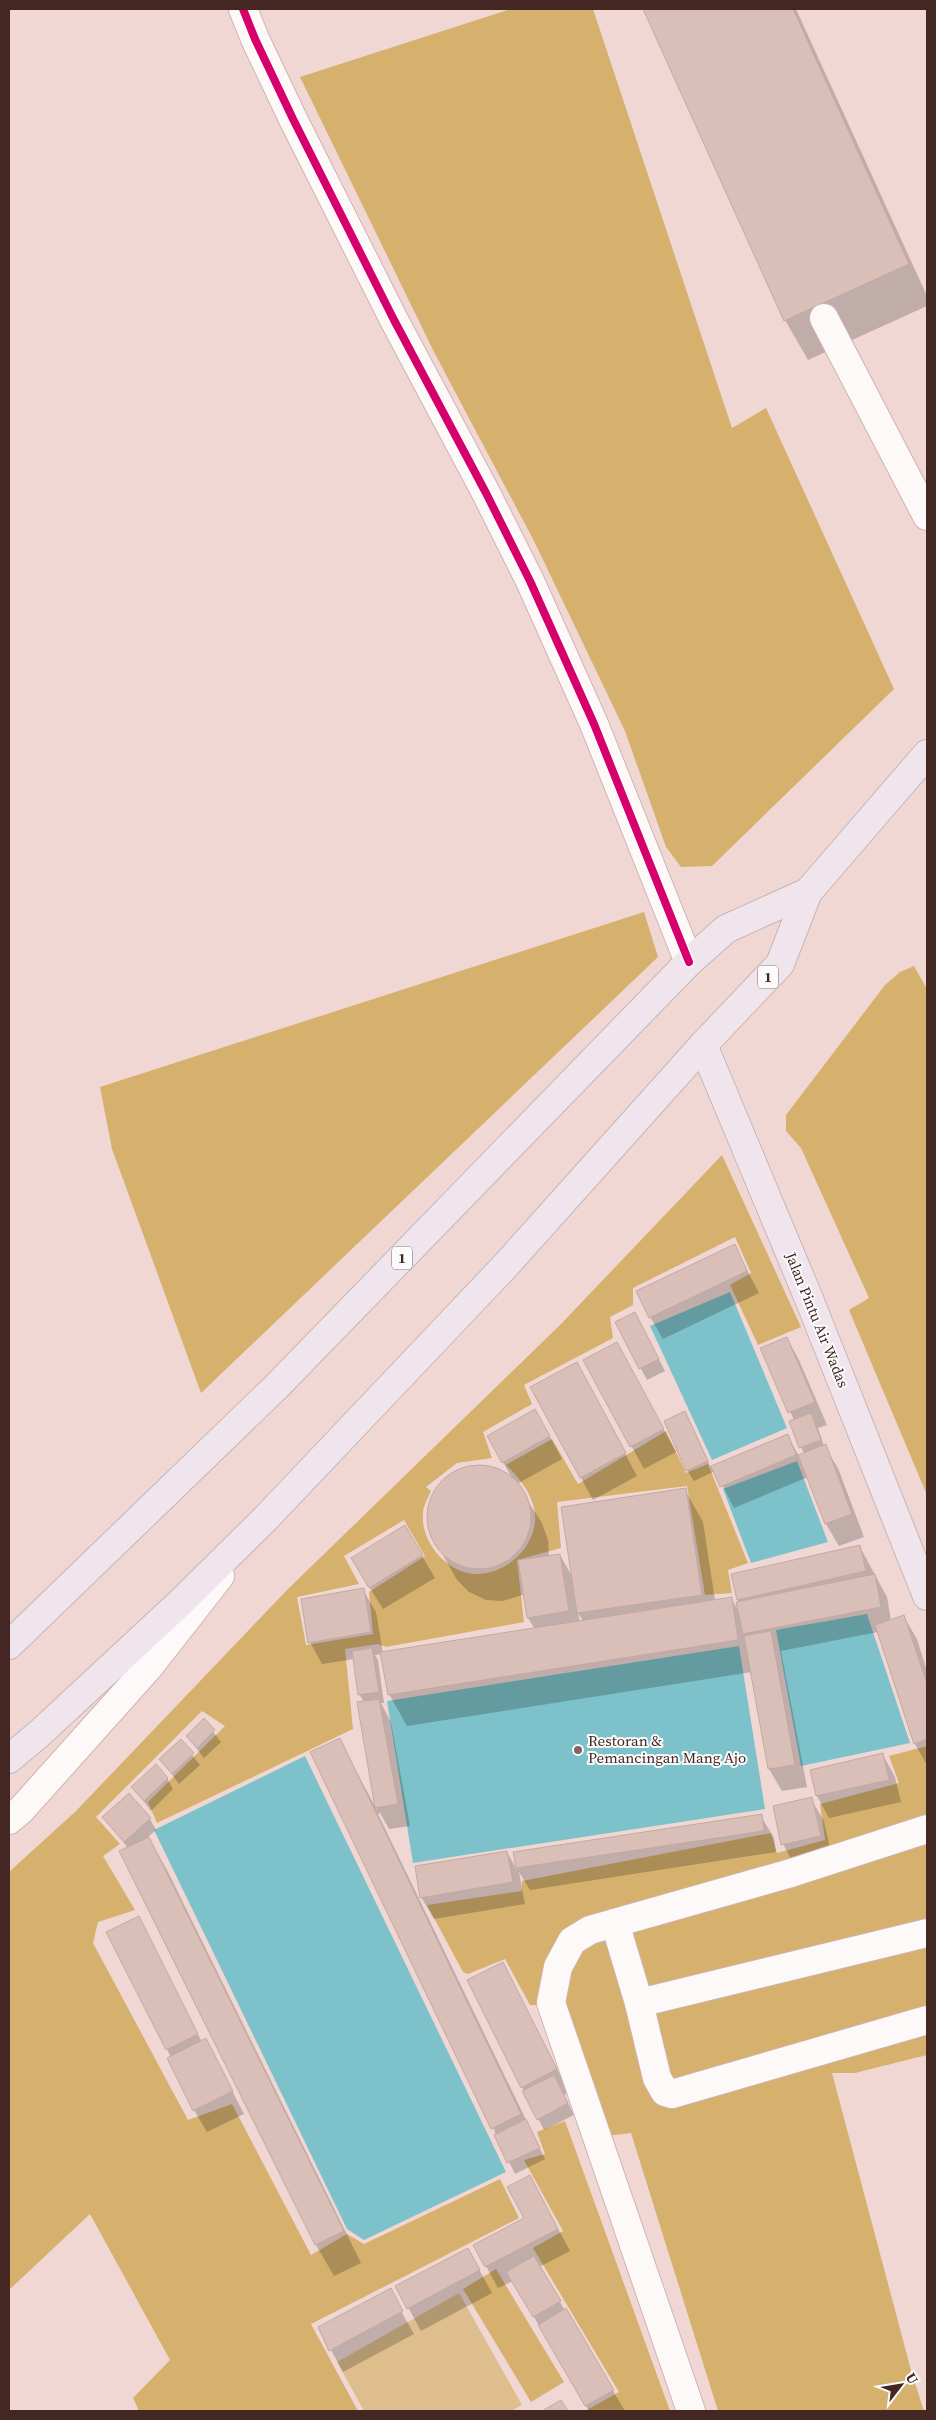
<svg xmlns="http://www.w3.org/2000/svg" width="936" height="2420" viewBox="0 0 936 2420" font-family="'Source Serif 4',serif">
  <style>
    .green { fill: #dfbe8d }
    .forest { fill: #d5b16d; fill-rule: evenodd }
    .water { fill: #7dc2ca }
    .shadow { fill: #0003; fill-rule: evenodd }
    .building { fill: #d9bfb8; stroke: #c2a9a2 }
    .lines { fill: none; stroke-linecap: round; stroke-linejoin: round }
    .minor-casing { stroke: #ceb4b1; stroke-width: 30 }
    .major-casing { stroke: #c6b5b4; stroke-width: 30 }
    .minor { stroke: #fdf9f9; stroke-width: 28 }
    .major { stroke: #f0e5ed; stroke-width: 28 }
    .cycleway-casing { stroke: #fbfbfb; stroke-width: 11 }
    .cycleway { stroke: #d6006c; stroke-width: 8 }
    .poi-dot { fill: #816461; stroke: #fbfbfb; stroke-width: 2 }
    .labels { text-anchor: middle; stroke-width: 4; stroke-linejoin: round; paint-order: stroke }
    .shield { fill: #fbfbfb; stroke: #7b6664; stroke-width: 1 }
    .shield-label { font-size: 14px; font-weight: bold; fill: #442623 }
    .street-label { font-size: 15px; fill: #442623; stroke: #fbfbfb }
    .poi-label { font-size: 15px; fill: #442623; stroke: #fbfbfb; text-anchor: start }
  </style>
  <rect width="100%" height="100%" fill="#f1d7d4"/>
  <polygon class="green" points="459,2293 522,2405 511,2411 364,2411 337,2362"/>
  <g class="forest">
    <polygon points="511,9 593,9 732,428 766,408 894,689 712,866 681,867 666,847 625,731 534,541 434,352 300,77"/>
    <polygon points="644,912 658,957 201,1393 112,1149 100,1087"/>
    <polygon points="914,966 927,989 927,1495 849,1310 869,1298 801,1148 786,1131 786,1115 885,985 900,972"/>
    <path d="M722,1155L801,1327L758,1345L730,1285L751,1273L735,1237L633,1288V1305L610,1317L613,1338L524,1385L532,1404L483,1432L492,1458L457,1463L426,1487L431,1491C428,1498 423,1506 423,1513C420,1542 448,1575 478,1574C514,1573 547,1534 531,1499C526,1486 516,1475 506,1465L552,1439L578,1484L666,1431L686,1473L708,1464L748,1563L728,1570L732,1593L705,1595L687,1486L557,1502L561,1548L517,1560L524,1622L386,1647L378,1644L345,1649L353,1729L157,1823L148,1802L225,1726L202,1711L96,1817L120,1844L103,1856L135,1910L98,1922L93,1943L188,2120L232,2104L311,2255L347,2234L364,2244L500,2179L519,2218L311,2324L358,2411H139L133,2398L170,2360L90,2214L9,2290V1872L76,1811L288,1589L561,1324ZM404,1520L425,1556L369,1592L373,1634L306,1645L297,1597L359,1584L344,1556Z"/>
    <polygon points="927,1746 927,1820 573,1930 544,1968 537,2005 530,2005 505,1959 468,1974 463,1972 427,1905 522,1891 522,1881 771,1833 777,1853 825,1840 820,1804 899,1783 889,1756"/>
    <polygon points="927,1838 927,1923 644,1991 628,1930"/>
    <polygon points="608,1934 651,2094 927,2034 927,2055 855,2073 832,2073 912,2374 924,2411 718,2411 631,2133 606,2136 561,1992 579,1948"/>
    <polygon points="927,1940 927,2014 668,2084 649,2007"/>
    <polygon points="565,2121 670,2411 585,2411 619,2392 533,2248 563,2231 524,2160 545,2154 537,2132"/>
    <polygon points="496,2269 564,2382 531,2402 463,2289"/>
  </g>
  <g class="water">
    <polygon points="730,1292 787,1428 712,1460 650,1326"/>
    <polygon points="797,1461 828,1542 751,1563 723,1489"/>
    <polygon points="867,1614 910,1743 801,1766 776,1630"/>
    <polygon points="739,1646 765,1809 413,1863 387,1701"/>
    <polygon points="305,1756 506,2172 364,2240 347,2229 154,1830"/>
  </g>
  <g class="shadow">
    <polygon points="644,9 796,9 927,296 927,306 808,360 785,320"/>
    <polygon points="734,1245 759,1293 663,1339 650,1317"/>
    <polygon points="617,1323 641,1325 665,1371 647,1380"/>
    <polygon points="787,1338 799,1360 827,1425 818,1428 824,1446 838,1468 864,1537 839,1546 826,1524 808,1477 734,1508 715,1471 694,1481 687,1470 691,1424 711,1468 787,1435 799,1456 804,1454 791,1421 794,1420 762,1349"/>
    <polygon points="585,1361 629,1366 676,1452 644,1469"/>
    <polygon points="589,1386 637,1476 593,1500 532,1387"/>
    <path d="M548,1433L562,1459L517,1484L542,1523L548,1540L549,1557L560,1555L573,1578L685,1490L703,1522L715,1600L731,1598L739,1612L738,1599L860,1547L887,1597L891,1621L904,1617L917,1639L927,1671V1765L915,1744L878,1632L781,1651L807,1787L782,1791L769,1769L752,1672L407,1726L389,1694L382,1654L375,1655L378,1660L384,1703H381L391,1722L410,1826L389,1829L380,1813L378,1814L545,2159L515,2174L496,2135L339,1739L377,1810L358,1703L364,1702L359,1694L354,1659L322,1664L310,1642L363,1590L376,1612L383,1653L535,1629L528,1618L525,1594L503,1601L486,1600L469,1592L457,1580L430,1532L428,1516L431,1500L439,1485L451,1474L466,1468L483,1466L499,1469L512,1478L489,1437ZM578,1613L583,1621L580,1622Z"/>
    <polygon points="405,1527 435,1578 383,1609 365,1580"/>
    <polygon points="204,1720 221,1742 204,1758 187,1736"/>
    <polygon points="181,1741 200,1765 179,1784 161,1759"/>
    <polygon points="883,1755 895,1777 901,1802 829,1818 817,1796"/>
    <polygon points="167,1778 173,1789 151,1811 133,1787"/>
    <polygon points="811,1799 824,1821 832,1858 795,1866 783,1844"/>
    <polygon points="761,1816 774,1838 776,1852 530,1890 519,1872 525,1904 434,1919 421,1897 507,1852 517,1870 515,1853"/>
    <polygon points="104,1817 150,1819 156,1830 148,1837 167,1870 361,2263 334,2276 316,2245 121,1852 128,1848"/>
    <polygon points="138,1917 202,2042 206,2040 244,2114 207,2132 194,2110 167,2049"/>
    <polygon points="503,1964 569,2092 564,2095 574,2115 544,2130 522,2087"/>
    <polygon points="542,2199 570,2251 539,2267 625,2411 589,2411 513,2281 498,2288 486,2266"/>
    <polygon points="468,2249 492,2293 421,2331 397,2287"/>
    <polygon points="401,2311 414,2334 343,2372 331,2350"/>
  </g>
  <g class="building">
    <polygon points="643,9 793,9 909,264 784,321"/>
    <polygon points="735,1244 747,1271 649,1318 636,1291"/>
    <polygon points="635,1312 659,1359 639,1369 615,1322"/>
    <polygon points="787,1337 815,1402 788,1413 760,1348"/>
    <polygon points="617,1342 664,1429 630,1447 583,1360"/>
    <polygon points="577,1362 626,1453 580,1478 530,1387"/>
    <polygon points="535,1409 550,1436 502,1463 487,1436"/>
    <polygon points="685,1411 708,1461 686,1471 664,1421"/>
    <polygon points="811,1413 821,1440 799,1448 789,1421"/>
    <polygon points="788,1434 796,1455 720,1487 711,1466"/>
    <polygon points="826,1444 852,1514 825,1524 798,1455"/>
    <circle cx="479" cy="1517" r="52"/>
    <polygon points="686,1488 702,1595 577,1613 561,1507"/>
    <polygon points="405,1525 423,1555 369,1588 351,1558"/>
    <polygon points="860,1545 866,1571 737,1600 731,1574"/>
    <polygon points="560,1554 569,1611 527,1618 518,1560"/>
    <polygon points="875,1574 881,1607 743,1634 736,1602"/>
    <polygon points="364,1588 371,1632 308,1643 301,1599"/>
    <polygon points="732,1597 738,1640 388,1695 380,1652"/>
    <polygon points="904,1615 927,1684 927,1739 914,1744 875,1625"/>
    <polygon points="771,1631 795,1765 768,1769 744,1636"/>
    <polygon points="372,1648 379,1692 358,1695 352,1651"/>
    <polygon points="379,1699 398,1804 375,1808 357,1702"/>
    <polygon points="204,1718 215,1730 197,1748 186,1736"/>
    <polygon points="340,1738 521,2114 491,2129 310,1752"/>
    <polygon points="181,1739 194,1753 172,1774 159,1759"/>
    <polygon points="883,1753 889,1780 816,1796 810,1770"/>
    <polygon points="156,1764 168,1778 144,1801 131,1787"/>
    <polygon points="129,1793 151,1818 124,1842 102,1817"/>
    <polygon points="812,1797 821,1836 781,1845 773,1806"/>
    <polygon points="762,1814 764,1831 516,1868 513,1852"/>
    <polygon points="149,1837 344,2231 315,2245 119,1851"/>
    <polygon points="507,1851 513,1882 420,1898 415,1866"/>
    <polygon points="139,1916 198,2034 166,2050 106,1932"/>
    <polygon points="503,1962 557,2069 521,2088 467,1980"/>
    <polygon points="206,2038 233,2091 193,2111 167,2058"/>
    <polygon points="554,2075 568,2103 537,2120 522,2091"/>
    <polygon points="526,2119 540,2148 507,2163 494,2135"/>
    <polygon points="530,2175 558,2229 485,2267 473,2245 524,2218 507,2187"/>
    <polygon points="468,2248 480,2270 407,2309 395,2286"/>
    <polygon points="534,2256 561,2301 533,2317 506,2272"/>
    <polygon points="391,2288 403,2311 329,2351 318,2327"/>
    <polygon points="566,2308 614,2390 585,2406 538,2325"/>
    <polygon points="561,2400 568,2411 542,2411"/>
  </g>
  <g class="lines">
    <defs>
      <g id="minor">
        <polyline points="243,9 255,39 293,119 394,320 486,493 530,581 594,724 689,962"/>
        <polyline points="824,318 927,516"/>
        <polyline points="9,1820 21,1810 148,1668 220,1576"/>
        <polyline points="615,1923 639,2003 657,2078 665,2092 672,2094 927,2020"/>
        <polyline points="639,2003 927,1933"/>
        <polyline points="691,2411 551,2003 558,1967 572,1941 590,1930 791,1873 927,1829"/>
      </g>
      <g id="major">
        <polyline points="703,1045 809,1299 927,1596"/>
        <polyline points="9,1645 277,1386 689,962 726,929 808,892"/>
        <polyline points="9,1759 40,1733 181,1602 266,1518 506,1265 703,1045 780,964 808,892 927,754"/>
      </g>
    </defs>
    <use href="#minor" class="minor-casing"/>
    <use href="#major" class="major-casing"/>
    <use href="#minor" class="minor"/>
    <use href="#major" class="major"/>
    <defs>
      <polyline id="cycleway" points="243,9 255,39 293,119 394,320 486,493 530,581 594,724 689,962"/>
    </defs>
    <use href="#cycleway" class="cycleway-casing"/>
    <use href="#cycleway" class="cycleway"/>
  </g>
  <circle class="poi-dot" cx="578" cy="1750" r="5"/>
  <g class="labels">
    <g class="shield">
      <rect x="758" y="965.5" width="20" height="23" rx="4"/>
      <rect x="392" y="1246.5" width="20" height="23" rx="4"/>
    </g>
    <g class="shield-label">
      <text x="768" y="982">1</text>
      <text x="402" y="1263">1</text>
    </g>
    <g class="street-label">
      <text transform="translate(817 1320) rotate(68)" y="5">Jalan Pintu Air Wadas</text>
    </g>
    <g class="poi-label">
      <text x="588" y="1746">Restoran &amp;<tspan x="588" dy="17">Pemancingan Mang Ajo</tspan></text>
    </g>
  </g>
  <rect width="936" height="2420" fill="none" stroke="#442623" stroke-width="20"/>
  <g transform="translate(901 2385) rotate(59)" stroke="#fbfbfb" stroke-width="4" paint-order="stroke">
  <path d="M0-4L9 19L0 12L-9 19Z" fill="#442623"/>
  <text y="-8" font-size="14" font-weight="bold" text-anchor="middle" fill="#442623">U</text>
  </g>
</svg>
